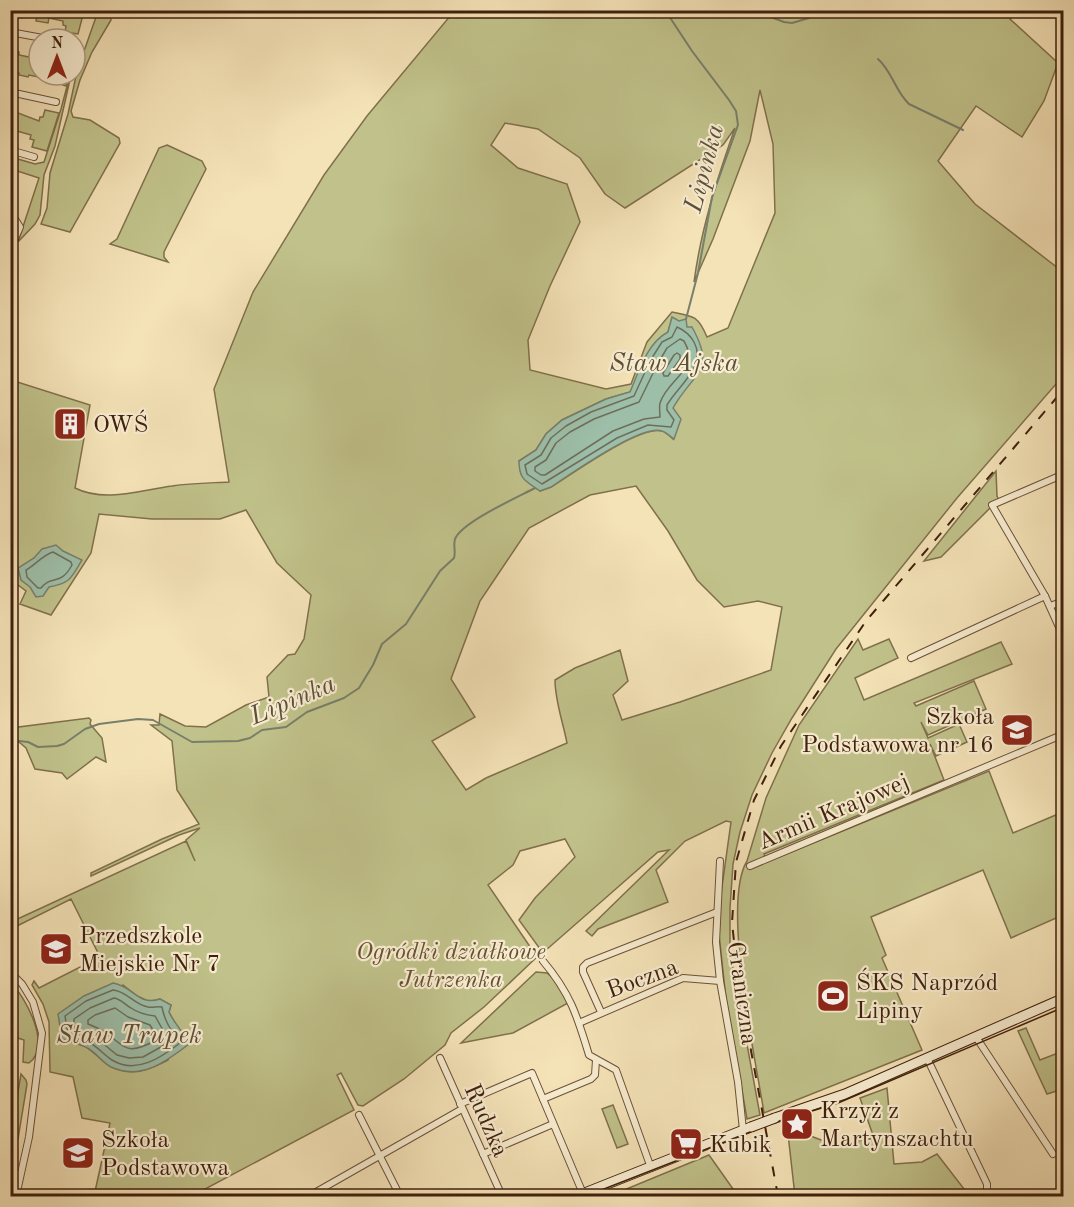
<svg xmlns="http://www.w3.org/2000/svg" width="1074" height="1207" viewBox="0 0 1074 1207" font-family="'Old Standard TT',serif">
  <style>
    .green { fill: #c1c28b; stroke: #80704c; stroke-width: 1.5; fill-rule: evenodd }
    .water { fill: #9dbfaa; stroke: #787f6b; stroke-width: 1.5 }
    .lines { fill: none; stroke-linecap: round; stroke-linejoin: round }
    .shore { stroke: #6e6f5b; stroke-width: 1.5 }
    .stream { stroke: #787f6b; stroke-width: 2 }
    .street-casing { stroke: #6d5037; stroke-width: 8 }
    .secondary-casing { stroke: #401f0c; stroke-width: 11 }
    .street { stroke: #f8edd1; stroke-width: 6 }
    .secondary { stroke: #f8edd1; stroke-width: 9 }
    .tram { stroke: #401f0c; stroke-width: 1.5 }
    .rail { stroke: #401f0c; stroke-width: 2; stroke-dasharray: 10 10; stroke-linecap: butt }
    .secondary-bridge-casing { stroke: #401f0c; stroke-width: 11; stroke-linecap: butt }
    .secondary-bridge { stroke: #f8edd1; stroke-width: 9 }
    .labels { text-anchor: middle; stroke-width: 4.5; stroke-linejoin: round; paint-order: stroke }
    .poi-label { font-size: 24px; fill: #401f0c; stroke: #f8edd1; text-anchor: start }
    .street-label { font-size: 24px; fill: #401f0c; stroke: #f8edd1 }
    .park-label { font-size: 24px; font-style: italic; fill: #675032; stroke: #f8edd1 }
    .water-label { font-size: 26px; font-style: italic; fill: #5c4f3b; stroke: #f8edd1 }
  </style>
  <rect width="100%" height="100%" fill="#f5e3b8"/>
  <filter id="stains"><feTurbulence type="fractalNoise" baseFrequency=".00333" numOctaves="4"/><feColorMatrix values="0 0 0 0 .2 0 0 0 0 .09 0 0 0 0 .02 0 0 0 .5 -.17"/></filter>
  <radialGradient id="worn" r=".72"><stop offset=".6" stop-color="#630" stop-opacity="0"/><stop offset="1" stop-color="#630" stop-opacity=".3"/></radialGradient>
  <g class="green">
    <polygon points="101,10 110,11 111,20 92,52 80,80 71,111 73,117 90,120 119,138 120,143 70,232 41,224 47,208 50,173 68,114 77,71 96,17"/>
    <polygon points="10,11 11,10 84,11 78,34 65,32 66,26 63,25 63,21 49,18 48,23 36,21 37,16 23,14 22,18 11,16"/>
    <path d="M452,11H1015L1010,19L1058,63L1044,101L1022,137L976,106L938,161L975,204L1063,272V376L957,498L836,649L792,718L772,753L752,795L740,832L733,864L730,908V952L760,1115L747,1119L726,999L719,934L721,894L731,822L726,821L685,841L656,870L668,902L598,929L592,936L586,931L669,850L658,852L545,951L540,949L519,920L535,898L575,857L565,839L520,851L513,865L488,885L537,957L484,1007L451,1033L445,1045L404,1079L363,1106L358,1105L341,1073L337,1075L354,1110L192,1196H94L110,1123L82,1118L73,1077L50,1072L49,1022L43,1004L32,985L34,981L39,988L100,957L71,899L11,929V922L186,841L195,861L186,840L200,828L179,835L91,876V873L162,839L199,824L177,790L172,741L151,725H159L160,714L185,726L206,727L246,705L269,697L267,677L288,655L295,654L304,639L311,595L277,563L246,510L220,519H152L99,514L91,553L51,615L20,604L26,591L10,579L11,380L90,405L75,488C105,503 141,490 172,486C191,483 210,483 229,482L214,389L253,292L324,175L367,116L451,15ZM760,90L773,144L775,213L728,328L707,337C698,316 694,316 672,312L647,342L631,384L606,389L530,370L528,340L550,286L580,222L567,184L518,168L491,145L505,123L538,129L580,158L605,194L625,208L723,145L735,128C717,179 701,229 694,282L713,239L750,141ZM672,318L686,328L677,401L672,408L673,439C670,436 666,432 662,431C640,425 572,474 551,487L540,491L519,461L536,450L546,434L562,420L606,399L630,392L668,332ZM636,486L668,531L697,580L724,607L758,601L782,607L771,670L680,702L622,720L613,695L628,681L620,650L575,668L555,680C555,701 563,722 567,743L486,778L466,790L432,741L475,717L451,679L480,601L529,528L590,495ZM123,985L137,996L150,1002L160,999L171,1005L169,1012L179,1031L168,1060C131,1079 120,1075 89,1049Z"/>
    <polygon points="11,50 19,52 19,55 29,57 30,53 39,55 39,75 68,75 66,86 63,85 64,83 44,81 44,78 29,75 28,77 19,75 19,73 11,71"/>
    <polygon points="70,75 71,75 55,146 44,175 40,215 35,224 18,242 39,178 11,169 11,157 35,164 44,162 61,109"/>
    <polygon points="45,110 59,113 47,151 32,147 34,140 30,139 31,135 17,131 16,136 11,134 11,114 13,114 13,111 39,121 40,117 43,117"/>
    <polygon points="167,145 202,161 206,169 164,252 164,257 168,262 110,244 117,239 159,148"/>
    <polygon points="996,471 997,496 1000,502 993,505 941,557 924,561"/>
    <path d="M858,639L863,650L889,639L898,658L855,678L864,700L1001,642L1012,664L914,703L916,706L974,681L986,709L928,735L921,722L928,738L959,724L967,742L936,756L930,744L944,780L764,854L767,862L989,771L1013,833L1063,812V915L1011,938L983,870L871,917L886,955L882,958L922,1050L764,1113C756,1061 721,903 747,861L766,798L799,725Z"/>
    <polygon points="89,718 91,720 90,724 102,738 106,762 96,757 67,779 62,773 35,769 26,748 19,742 11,744 11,728"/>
    <polygon points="536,972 547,973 553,978 568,1003 513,1033 461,1043"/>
    <path d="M10,982C26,997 52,1046 29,1063L23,1062L24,1040L18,1038L11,1029Z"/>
    <polygon points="1026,1028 1040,1060 1063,1051 1063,1089 1047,1094 1018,1031"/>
    <polygon points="21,1074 26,1080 27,1084 18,1139 11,1138 11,1135"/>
    <polygon points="887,1088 894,1164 922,1162 937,1154 964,1189 975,1196 795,1196 788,1134 792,1129 829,1143 842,1144 874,1138 860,1098"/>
    <polygon points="613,1105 628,1144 617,1148 602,1109"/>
    <polygon points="709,1155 738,1196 624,1196 624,1190"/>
  </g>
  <g class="water">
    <path d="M672,317L679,321L686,319L687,327H692C717,372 694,371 673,408L681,419L674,439C671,437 666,432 662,431C641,424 571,474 551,487L540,491C526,481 519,480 519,461L536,450L546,434L562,420L606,399L630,392C639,371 647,343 668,332Z"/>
    <path d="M56,545L63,551L82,560C71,578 71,583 49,587L43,596L36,597L30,587L21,580L18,568L34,558L42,549Z"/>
    <path d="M113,983C135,987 137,1006 160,999L171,1005L169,1012C175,1025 184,1032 189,1044C167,1061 141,1081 111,1067C103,1063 97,1054 89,1049C81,1044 71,1042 62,1039L58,1014L84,996Z"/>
  </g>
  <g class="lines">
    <g class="shore">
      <path d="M677,327C684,330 690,335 694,342C707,366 678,386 667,405V410L674,420L671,427L648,425L617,438L542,484L527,474L525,465L541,455L551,438L566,426L591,412L634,396L650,361L662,342L672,337Z"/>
      <path d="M680,339L684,341C701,370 668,378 660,403C659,407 660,413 660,417L644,419L613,431L545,475H541L535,471V467L546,460L556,443L570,432L594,419L639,402L657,365L667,348Z"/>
      <polygon points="677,353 680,355 680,359 668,376 664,376 663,373 674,355"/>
      <path d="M53,552L71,562L72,565C60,587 52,574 41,588H38L27,577L26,570C35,565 43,555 53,552Z"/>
      <path d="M113,990C127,991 134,1005 148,1007C153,1008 157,1006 162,1007C164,1018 170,1032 180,1039V1043C162,1057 136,1075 112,1060C104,1055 98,1047 90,1043C83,1040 75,1038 68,1035L65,1016L86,1001Z"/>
      <path d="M114,998C121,999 125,1005 131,1008C138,1013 147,1015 155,1016L168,1039V1043L143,1057L129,1058L117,1055L95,1037L74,1029V1019L90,1008Z"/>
      <path d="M115,1008L128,1017L150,1025L157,1037L156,1040C124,1058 126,1045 101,1030C97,1027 92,1026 88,1024V1020L95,1015Z"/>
    </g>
    <g class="stream">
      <polyline points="665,10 692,51 729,100 736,111 738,125 712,197 698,273 686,319"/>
      <polyline points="752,10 784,22 792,23 809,18"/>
      <path d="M878,59C892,71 895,91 909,104L963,130"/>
      <path d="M10,740L28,742L38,747L57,746L64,744L85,729L99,724L138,719L153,720L192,742L238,741L250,738L262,730L286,727L307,712L344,698L359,688L373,665L382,644L406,624L440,571L454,558C456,552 453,545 455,539C462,522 518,497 535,488"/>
    </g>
    <defs>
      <g id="street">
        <polyline points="10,32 48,39"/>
        <polyline points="1064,78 1060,92 1064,98"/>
        <polyline points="10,92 56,102"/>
        <polyline points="10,150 34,157"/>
        <polyline points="10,217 15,219 20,227 10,250"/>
        <polyline points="1064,474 992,505 1045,596 1064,638"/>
        <polyline points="1050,606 1064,601"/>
        <polyline points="911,658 1045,596"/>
        <polyline points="720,861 716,942 720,981 738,1082 743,1130"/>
        <polyline points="750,866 1064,734"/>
        <path d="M543,961C570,993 577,1015 589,1055L616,1070L651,1168"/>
        <polyline points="10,972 22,984 33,1002 42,1033 29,1137 16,1196"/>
        <polyline points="601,1012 583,972 583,967 587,963 717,912"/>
        <polyline points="579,1023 683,978 720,981"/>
        <polyline points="976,1037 1053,1154"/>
        <polyline points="440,1058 502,1196"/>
        <polyline points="927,1058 987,1184 987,1196"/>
        <polyline points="543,1099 591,1079 595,1075 596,1060"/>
        <polyline points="460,1104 532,1073 584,1196"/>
        <polyline points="359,1115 400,1196"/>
        <polyline points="483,1154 553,1124"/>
        <polyline points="309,1196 462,1109"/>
      </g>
      <g id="secondary">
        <polyline points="775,1118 845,1094 1064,998"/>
        <polyline points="577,1196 751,1127"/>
      </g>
    </defs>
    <use href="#street" class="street-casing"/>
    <use href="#secondary" class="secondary-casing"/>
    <use href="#street" class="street"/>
    <use href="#secondary" class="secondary"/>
    <polyline class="tram" points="586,1196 776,1122 838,1103 1064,1007"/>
    <polyline class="rail" points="778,1196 739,986 732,923 736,862 754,800 781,746 866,621 1064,389"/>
    <defs>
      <polyline id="secondary-bridge" points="751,1127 775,1118"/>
    </defs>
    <use href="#secondary-bridge" class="secondary-bridge-casing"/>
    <use href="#secondary-bridge" class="secondary-bridge"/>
  </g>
  <defs>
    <symbol id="building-square" viewBox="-11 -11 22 22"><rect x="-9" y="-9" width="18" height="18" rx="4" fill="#8f2418" stroke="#f8edd1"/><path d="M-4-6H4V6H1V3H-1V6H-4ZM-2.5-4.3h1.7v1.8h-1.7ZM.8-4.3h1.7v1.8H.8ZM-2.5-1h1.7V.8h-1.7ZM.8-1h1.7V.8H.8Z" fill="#fff"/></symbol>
    <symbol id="school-square" viewBox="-11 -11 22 22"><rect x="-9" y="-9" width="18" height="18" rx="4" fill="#8f2418" stroke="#f8edd1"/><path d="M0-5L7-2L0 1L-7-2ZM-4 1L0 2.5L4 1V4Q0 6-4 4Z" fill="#fff"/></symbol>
    <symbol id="stadium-square" viewBox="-11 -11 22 22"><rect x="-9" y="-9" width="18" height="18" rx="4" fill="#8f2418" stroke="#f8edd1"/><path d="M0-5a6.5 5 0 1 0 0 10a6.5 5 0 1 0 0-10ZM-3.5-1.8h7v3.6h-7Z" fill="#fff"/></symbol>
    <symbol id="sight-square" viewBox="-11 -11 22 22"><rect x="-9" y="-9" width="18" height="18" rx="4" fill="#8f2418" stroke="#f8edd1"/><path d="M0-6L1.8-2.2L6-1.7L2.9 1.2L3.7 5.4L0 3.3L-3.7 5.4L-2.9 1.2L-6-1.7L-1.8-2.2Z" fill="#fff"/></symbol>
    <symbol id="supermarket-square" viewBox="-11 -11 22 22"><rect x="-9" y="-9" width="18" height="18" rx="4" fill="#8f2418" stroke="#f8edd1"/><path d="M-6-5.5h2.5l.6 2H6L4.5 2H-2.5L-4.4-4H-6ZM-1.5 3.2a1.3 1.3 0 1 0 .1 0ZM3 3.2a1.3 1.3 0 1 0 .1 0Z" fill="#fff"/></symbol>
  </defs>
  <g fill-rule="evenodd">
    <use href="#building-square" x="51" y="405" width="38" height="38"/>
    <use href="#school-square" x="998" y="711" width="38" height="38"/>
    <use href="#school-square" x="37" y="930" width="38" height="38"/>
    <use href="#stadium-square" x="814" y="977" width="38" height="38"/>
    <use href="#sight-square" x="778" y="1105" width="38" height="38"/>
    <use href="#supermarket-square" x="667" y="1125" width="38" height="38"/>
    <use href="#school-square" x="59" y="1134" width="38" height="38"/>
  </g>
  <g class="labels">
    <g class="poi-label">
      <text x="93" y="432">OWŚ</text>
      <text x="994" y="724" text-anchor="end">Szkoła<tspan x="994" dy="28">Podstawowa nr 16</tspan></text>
      <text x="79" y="943">Przedszkole<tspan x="79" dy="28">Miejskie Nr 7</tspan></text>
      <text x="856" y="990">ŚKS Naprzód<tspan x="856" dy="28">Lipiny</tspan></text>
      <text x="820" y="1118">Krzyż z<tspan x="820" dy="28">Martynszachtu</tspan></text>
      <text x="101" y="1147">Szkoła<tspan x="101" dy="28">Podstawowa</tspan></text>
      <text x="709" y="1152">Kubik</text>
    </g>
    <g class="street-label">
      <text transform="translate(833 811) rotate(-23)" y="8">Armii Krajowej</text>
      <text transform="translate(642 978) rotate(-20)" y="8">Boczna</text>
      <text transform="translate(743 993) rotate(82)" y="8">Graniczna</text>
      <text transform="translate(487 1120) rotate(66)" y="8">Rudzka</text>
    </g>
    <g class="park-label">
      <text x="451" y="959">Ogródki działkowe<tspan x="451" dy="28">Jutrzenka</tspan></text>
    </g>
    <g class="water-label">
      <text transform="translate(703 168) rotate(-75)" y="9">Lipinka</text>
      <text x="674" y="371">Staw Ajska</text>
      <text transform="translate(292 699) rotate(-23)" y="9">Lipinka</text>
      <text x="129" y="1043">Staw Trupek</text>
    </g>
  </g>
  <rect width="1074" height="1207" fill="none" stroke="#f5e3b8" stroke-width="36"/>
  <rect x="12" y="12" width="1050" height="1183" fill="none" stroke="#401f0c" stroke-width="3"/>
  <rect x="18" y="18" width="1038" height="1171" fill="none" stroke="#401f0c" stroke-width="1.5"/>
  <g transform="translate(57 57)"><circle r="28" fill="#f8edd1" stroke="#ae9b82" stroke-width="1.5"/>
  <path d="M0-4.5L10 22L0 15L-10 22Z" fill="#8f2418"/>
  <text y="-9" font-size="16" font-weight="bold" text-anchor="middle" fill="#401f0c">N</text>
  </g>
  <rect width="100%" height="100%" filter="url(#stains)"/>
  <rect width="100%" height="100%" fill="url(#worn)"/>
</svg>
